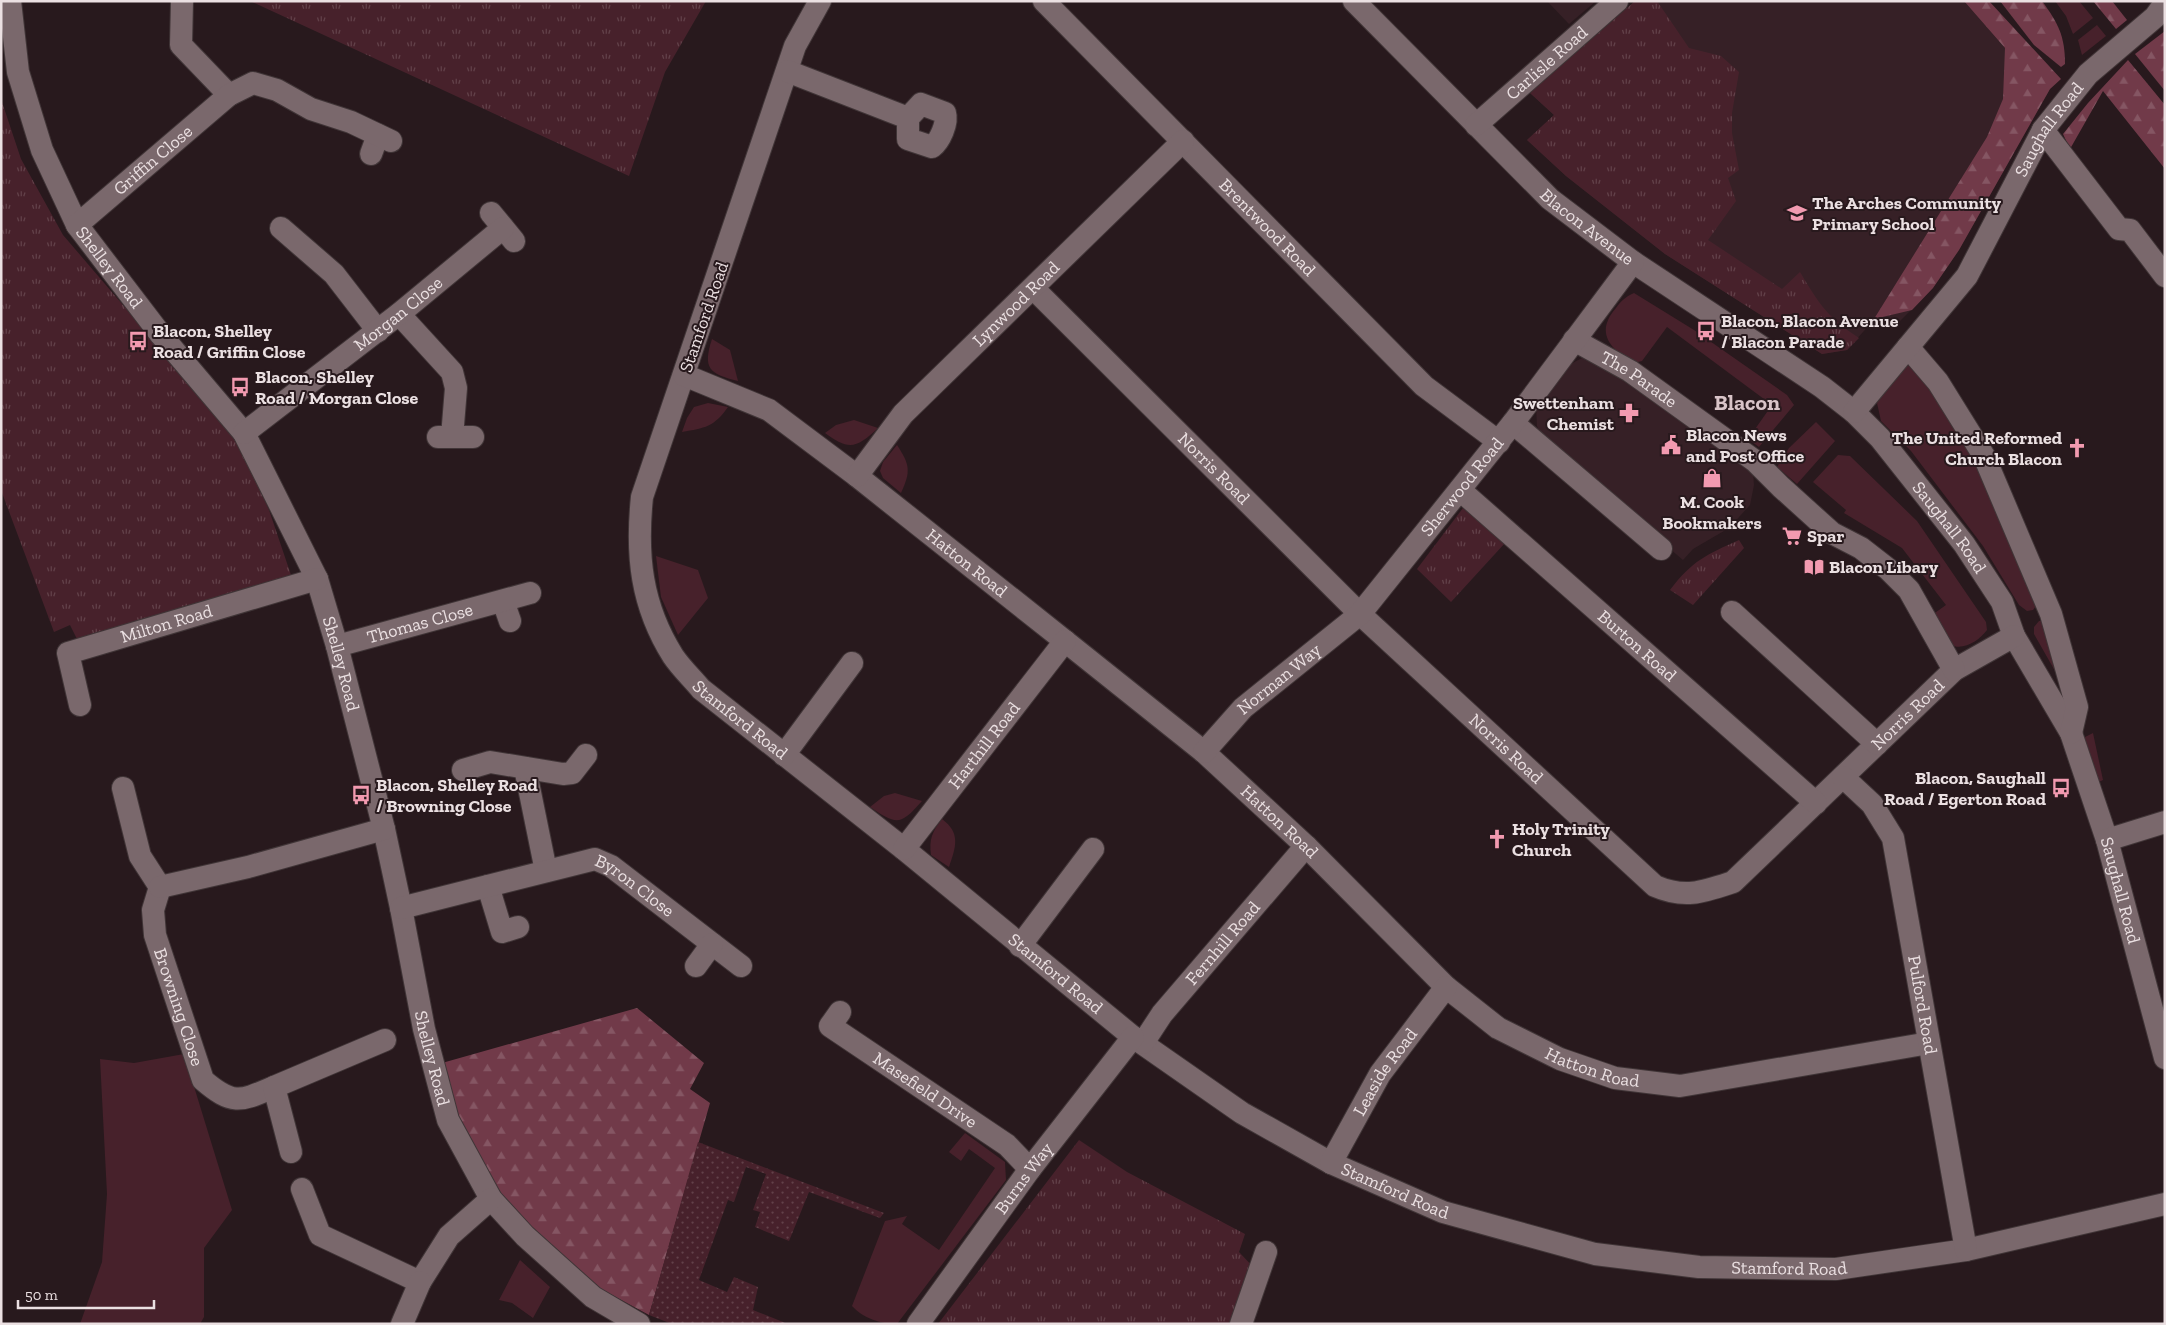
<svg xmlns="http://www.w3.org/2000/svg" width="2166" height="1325" viewBox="0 0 2166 1325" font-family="'Zilla Slab',serif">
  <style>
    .built { fill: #362026 }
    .grass { fill: #47212b }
    .forest { fill: url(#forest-firs) }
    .park { fill: url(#park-tufts) }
    .garden { fill: url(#garden-dots) }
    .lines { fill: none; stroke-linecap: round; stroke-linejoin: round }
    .minor-casing { stroke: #403537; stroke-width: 24 }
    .minor { stroke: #7a686c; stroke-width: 22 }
    .labels { text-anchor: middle; stroke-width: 4; stroke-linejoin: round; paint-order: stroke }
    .street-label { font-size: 18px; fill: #ebe0e2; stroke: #28191d }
    .poi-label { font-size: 18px; font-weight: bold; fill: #ebe0e2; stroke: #28191d; text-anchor: start }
    .district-label { font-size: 22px; font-weight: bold; fill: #d9c4c8; stroke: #28191d }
  </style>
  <defs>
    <pattern id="forest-firs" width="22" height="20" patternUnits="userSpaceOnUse" patternTransform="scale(1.25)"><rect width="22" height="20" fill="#713a49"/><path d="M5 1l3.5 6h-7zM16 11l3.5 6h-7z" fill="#855663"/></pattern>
    <pattern id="park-tufts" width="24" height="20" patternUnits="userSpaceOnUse" patternTransform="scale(1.25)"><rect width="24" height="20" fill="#47212b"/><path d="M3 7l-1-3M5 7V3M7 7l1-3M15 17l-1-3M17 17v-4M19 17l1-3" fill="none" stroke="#624149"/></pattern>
    <pattern id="garden-dots" width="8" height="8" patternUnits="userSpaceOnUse" patternTransform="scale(1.25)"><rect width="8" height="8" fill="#47212b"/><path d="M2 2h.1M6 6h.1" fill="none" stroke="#624149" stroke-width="1.8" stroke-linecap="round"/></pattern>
  </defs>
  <rect width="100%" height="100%" fill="#28191d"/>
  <g class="built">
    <polygon points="1547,1 1596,1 1569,24"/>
    <polygon points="1635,1 1964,1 2005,48 2050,89 1959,250 1933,288 1892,329 1871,323 1847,350 1822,354 1665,254 1566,176 1527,140 1554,115 1530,93"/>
    <polygon points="1582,358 1597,360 1753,472 1754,485 1750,505 1729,528 1693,549 1683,560 1543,440 1537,426 1536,406 1569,365"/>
  </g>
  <g class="grass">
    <polygon points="2055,1 2079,1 2093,18 2073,34 2066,16"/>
    <polygon points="2097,25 2106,36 2082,55 2078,40"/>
    <path d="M1634,293L1694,330L1787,395L1794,405L1759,447L1748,439L1772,405L1667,327L1642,361L1634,363C1611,350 1594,333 1616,308C1621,301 1625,297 1634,293Z"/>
    <path d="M712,339L730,350L738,381C710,374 702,369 712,339Z"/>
    <polygon points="1906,361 1949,405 2039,602 2033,610 2027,611 2019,605 1983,546 1911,451 1881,421 1877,403 1883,388"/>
    <path d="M708,403L728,407C714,427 705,428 682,432L687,418L694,407Z"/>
    <path d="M854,420L878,428C857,448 849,451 825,433L836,425Z"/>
    <polygon points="1816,422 1835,441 1797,484 1777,467 1789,448"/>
    <path d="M897,445C910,465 911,471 901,493L883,478L880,471L883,462Z"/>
    <path d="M1838,455L1850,456L1917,521L1986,622L1987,630C1978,642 1958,655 1944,640C1939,634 1936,622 1932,615L1946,605L1902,548L1844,513L1846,510L1813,482Z"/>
    <polygon points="656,556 698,570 708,598 678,635 661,597"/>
    <polygon points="2039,621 2044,621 2076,718 2055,671 2034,634 2034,627"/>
    <polygon points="2093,733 2103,780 2097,783 2083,738"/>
    <path d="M895,793L922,801C900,826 897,825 870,807L884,796Z"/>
    <path d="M942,819C961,833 956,847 949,867L931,855C929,839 932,832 942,819Z"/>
    <polygon points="184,1054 232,1210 204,1248 204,1317 200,1324 80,1324 102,1262 107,1194 100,1059 134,1063"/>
    <path d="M965,1133L1005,1162L1006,1180L897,1324C880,1324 863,1318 852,1306L885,1221L907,1216L902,1224L939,1250L995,1168L969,1149L961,1161L949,1152Z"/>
    <polygon points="520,1260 550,1287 533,1318 512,1303 499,1300"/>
  </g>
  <g class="forest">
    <polygon points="1964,1 1989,1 2061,79 2050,89 1959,250 1933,288 1912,310 1874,319 1987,137 2003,99 2005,48"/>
    <path d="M2000,1H2042C2058,23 2065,36 2065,64L2061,67L2034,45Z"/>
    <polygon points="2093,1 2112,1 2127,20 2116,29"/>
    <polygon points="2165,31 2165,91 2135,54"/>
    <polygon points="2128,60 2165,105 2165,169 2103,91 2070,149 2063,134 2088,103"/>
    <polygon points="637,1008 704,1063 690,1089 710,1103 649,1315 601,1289 551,1248 498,1190 457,1113 442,1063"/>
  </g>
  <g class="park">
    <polygon points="250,1 706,1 665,72 629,176"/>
    <path d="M1635,1H1657L1689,48L1721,56L1739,72L1732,113V133L1739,170L1728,178L1736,201L1708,240L1782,289L1800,272C1819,304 1828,318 1859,338L1847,350L1822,354L1665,254L1566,176L1527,140L1554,115L1530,93Z"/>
    <polygon points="1,99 21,159 63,235 236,437 269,510 292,578 79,643 70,625 54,632 1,490"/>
    <polygon points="1466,504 1505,543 1451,602 1417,569"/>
    <path d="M1739,540L1744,548L1693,605L1670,590C1693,560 1706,555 1739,540Z"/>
    <polygon points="1079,1140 1127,1172 1245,1234 1239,1252 1254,1268 1234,1324 938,1324"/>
  </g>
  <polygon class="garden" points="698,1142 884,1213 880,1218 809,1192 789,1241 755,1227 760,1212 753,1210 766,1174 746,1167 734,1202 728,1200 699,1280 727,1292 734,1277 758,1287 753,1310 788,1324 672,1324 649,1315"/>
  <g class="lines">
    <defs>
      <g id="minor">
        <path id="s1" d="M10,1L18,72L42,150L77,225L161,335L244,433L317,579L337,646L384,829L401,908L424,1029L448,1120L491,1199L525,1236L593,1297L639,1324"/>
        <polyline points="182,1 181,45 229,95"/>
        <path id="s2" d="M820,1L795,46L642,497C636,555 641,605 673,656C681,668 692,678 701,689L904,849L1133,1037L1242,1113L1331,1163L1443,1212L1595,1254L1699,1267L1836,1269L1966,1250L2165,1204"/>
        <path id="s3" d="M1044,1L1424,386L1499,442"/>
        <path id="s4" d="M1354,1L1550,199L1633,262L1822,387L1854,412L1880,438L1964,544L2002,602L2014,636L2071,733L2107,840L2165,1058"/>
        <path d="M787,71L908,118L921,104L945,113C948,123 940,141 932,147L908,139V118"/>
        <path id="s5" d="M1476,125L1617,1"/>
        <polyline points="2043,130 2119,229 2130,230 2165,276"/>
        <polyline points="371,154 378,135"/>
        <polyline points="491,213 514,241"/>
        <path id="s6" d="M77,225L229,95L253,83L277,90L311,109L351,122L391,141"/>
        <polyline points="281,228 334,274 378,331"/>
        <path id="s7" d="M1034,289L1360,614L1655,886C1685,899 1703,892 1733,882L1954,670L2014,636"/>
        <polyline points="399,314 452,372 456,388 452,437"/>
        <path id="s8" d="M1574,340L1630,371L1755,461L1781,487L1832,533L1861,548L1888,569L1909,590L1954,670"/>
        <polyline points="1908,347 1938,382 1984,456 2051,614 2077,707 2071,733"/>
        <path id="s9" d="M684,375L769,410L857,476L1065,641L1204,752L1306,846L1446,987L1498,1028L1560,1059L1615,1078L1680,1086L1929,1043"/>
        <path id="s10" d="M1854,412L1967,276L2043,130L2088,74L2155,17L2165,3"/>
        <polyline points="1513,423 1661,549"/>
        <path id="s11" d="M244,433L399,314L503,228"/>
        <polyline points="438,437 473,437"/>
        <path id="s12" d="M857,476L903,414L1183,141"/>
        <path id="s13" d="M1460,490L1816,803"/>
        <polyline points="503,601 510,621"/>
        <polyline points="1732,612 1877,744"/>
        <path id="s14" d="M337,646L530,593"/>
        <path id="s15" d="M80,705L68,653L317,579"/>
        <path id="s16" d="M1204,752L1243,708L1360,614L1513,423L1633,262"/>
        <polyline points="784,755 852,663"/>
        <polyline points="525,768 546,871"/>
        <polyline points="463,770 490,762 563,774 572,773 586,755"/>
        <path id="s17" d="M1843,777L1872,804L1893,838L1966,1250"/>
        <path id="s18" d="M123,788L140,856L160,887L153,910L155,935L203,1080C233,1106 241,1101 274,1087"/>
        <polyline points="2107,840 2165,822"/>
        <path id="s19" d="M904,849L1065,641"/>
        <polyline points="488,886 502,932 518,927"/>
        <polyline points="160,887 248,867 384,829"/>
        <path id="s20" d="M401,908L595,859L611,866L741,966"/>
        <polyline points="1020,946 1093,849"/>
        <polyline points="696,966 712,944"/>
        <path id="s21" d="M840,1012L830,1026L1007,1145L1030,1169"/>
        <path id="s22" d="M1143,1043L1162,1014L1306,846"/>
        <polyline points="291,1152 274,1087 385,1040"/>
        <path id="s23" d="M1331,1163L1380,1074L1446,987"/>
        <polyline points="302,1189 320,1235 420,1282 449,1236 491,1199"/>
        <polyline points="402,1324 420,1282"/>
        <path id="s24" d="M918,1324L1030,1169L1133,1037"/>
        <polyline points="1241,1324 1266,1252"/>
      </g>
    </defs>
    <use href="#minor" class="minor-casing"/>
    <use href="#minor" class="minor"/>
  </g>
  <defs>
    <symbol id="school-bare" viewBox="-9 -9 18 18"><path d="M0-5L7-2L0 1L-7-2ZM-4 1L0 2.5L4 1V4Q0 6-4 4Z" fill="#f29ab0" stroke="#28191d" stroke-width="2.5" paint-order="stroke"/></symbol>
    <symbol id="bus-bare" viewBox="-9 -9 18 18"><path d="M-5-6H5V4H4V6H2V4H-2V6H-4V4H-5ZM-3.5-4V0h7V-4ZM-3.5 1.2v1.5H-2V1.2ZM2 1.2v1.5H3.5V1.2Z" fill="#f29ab0" stroke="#28191d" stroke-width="2.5" paint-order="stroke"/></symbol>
    <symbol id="pharmacy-bare" viewBox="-9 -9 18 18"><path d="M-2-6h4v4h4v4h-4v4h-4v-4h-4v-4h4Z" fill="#f29ab0" stroke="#28191d" stroke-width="2.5" paint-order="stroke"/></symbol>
    <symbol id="civic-bare" viewBox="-9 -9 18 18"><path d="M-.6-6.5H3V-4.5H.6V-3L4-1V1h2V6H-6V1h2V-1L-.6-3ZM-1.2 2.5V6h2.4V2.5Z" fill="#f29ab0" stroke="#28191d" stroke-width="2.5" paint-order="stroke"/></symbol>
    <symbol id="church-bare" viewBox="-9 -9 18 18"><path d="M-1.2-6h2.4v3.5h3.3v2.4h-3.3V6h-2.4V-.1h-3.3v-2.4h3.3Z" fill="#f29ab0" stroke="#28191d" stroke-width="2.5" paint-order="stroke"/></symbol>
    <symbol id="shop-bare" viewBox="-9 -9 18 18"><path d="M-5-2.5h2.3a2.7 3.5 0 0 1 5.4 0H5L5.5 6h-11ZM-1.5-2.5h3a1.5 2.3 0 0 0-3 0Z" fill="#f29ab0" stroke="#28191d" stroke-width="2.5" paint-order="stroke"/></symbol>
    <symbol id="supermarket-bare" viewBox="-9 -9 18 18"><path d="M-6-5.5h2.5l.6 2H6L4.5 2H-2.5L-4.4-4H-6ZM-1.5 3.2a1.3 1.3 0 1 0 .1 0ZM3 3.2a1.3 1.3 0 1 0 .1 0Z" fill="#f29ab0" stroke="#28191d" stroke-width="2.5" paint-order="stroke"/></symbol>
    <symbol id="library-bare" viewBox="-9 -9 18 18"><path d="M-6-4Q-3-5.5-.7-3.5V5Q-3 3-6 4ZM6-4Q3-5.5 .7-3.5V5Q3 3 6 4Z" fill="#f29ab0" stroke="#28191d" stroke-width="2.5" paint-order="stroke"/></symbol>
  </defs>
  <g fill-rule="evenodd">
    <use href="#school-bare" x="1783" y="199" width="28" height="28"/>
    <use href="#bus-bare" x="1692" y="317" width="28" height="28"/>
    <use href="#bus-bare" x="124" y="327" width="28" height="28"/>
    <use href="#bus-bare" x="226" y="373" width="28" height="28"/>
    <use href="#pharmacy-bare" x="1615" y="399" width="28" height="28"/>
    <use href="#civic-bare" x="1657" y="431" width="28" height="28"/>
    <use href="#church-bare" x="2063" y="434" width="28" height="28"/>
    <use href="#shop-bare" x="1698" y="464" width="28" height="28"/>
    <use href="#supermarket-bare" x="1778" y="522" width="28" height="28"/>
    <use href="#library-bare" x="1800" y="553" width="28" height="28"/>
    <use href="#bus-bare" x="2047" y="774" width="28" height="28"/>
    <use href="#bus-bare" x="347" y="781" width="28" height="28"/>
    <use href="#church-bare" x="1483" y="825" width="28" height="28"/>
  </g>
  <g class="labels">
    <g class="street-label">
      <text dy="6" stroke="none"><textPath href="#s5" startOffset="94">Carlisle Road</textPath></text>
      <text dy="6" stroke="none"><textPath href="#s10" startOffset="345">Saughall Road</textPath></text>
      <text dy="6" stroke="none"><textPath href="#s6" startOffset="100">Griffin Close</textPath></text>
      <text dy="6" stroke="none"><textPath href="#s3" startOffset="318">Brentwood Road</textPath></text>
      <text dy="6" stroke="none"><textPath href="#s4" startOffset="325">Blacon Avenue</textPath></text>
      <text dy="6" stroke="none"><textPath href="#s1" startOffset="289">Shelley Road</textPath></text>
      <text dy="6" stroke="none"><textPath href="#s12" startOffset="235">Lynwood Road</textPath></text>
      <text dy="6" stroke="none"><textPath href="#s11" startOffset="195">Morgan Close</textPath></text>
      <text transform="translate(704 317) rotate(-71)" y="6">Stamford Road</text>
      <text dy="6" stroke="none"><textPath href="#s8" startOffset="76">The Parade</textPath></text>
      <text dy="6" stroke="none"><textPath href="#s7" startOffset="254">Norris Road</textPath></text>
      <text dy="6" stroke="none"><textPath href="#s16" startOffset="372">Sherwood Road</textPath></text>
      <text dy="6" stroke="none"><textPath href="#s4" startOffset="800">Saughall Road</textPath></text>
      <text dy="6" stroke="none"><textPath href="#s9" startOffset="342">Hatton Road</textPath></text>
      <text dy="6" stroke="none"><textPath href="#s14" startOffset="86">Thomas Close</textPath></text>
      <text dy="6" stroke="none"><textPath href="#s15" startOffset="156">Milton Road</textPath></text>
      <text dy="6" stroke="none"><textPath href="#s13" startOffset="236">Burton Road</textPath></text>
      <text dy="6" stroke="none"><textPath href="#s1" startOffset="754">Shelley Road</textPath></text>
      <text dy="6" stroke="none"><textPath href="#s16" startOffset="105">Norman Way</textPath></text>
      <text dy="6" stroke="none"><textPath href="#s7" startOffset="1184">Norris Road</textPath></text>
      <text dy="6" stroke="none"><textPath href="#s2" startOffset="786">Stamford Road</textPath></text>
      <text dy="6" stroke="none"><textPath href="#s19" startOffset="131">Harthill Road</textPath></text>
      <text dy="6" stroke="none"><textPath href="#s7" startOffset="659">Norris Road</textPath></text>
      <text dy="6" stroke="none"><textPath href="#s9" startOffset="748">Hatton Road</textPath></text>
      <text dy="6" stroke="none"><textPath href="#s20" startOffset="248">Byron Close</textPath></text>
      <text dy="6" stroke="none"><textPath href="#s4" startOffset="1205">Saughall Road</textPath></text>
      <text dy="6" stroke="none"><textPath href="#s22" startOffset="128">Fernhill Road</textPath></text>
      <text dy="6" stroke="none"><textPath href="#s2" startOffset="1191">Stamford Road</textPath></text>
      <text dy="6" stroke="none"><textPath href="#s17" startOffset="249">Pulford Road</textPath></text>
      <text dy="6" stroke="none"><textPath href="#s18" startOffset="232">Browning Close</textPath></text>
      <text dy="6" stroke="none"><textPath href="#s1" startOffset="1159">Shelley Road</textPath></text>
      <text dy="6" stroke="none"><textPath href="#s9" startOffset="1152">Hatton Road</textPath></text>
      <text dy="6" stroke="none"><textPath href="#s23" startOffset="106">Leaside Road</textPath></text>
      <text dy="6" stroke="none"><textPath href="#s21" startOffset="132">Masefield Drive</textPath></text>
      <text dy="6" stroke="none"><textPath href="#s24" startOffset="180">Burns Way</textPath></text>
      <text dy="6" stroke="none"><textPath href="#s2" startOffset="1596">Stamford Road</textPath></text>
      <text dy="6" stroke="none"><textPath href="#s2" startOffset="2001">Stamford Road</textPath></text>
    </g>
    <g class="poi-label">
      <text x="1812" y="209">The Arches Community<tspan x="1812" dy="21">Primary School</tspan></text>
      <text x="1721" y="327">Blacon, Blacon Avenue<tspan x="1721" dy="21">/ Blacon Parade</tspan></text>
      <text x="153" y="337">Blacon, Shelley<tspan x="153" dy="21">Road / Griffin Close</tspan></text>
      <text x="255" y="383">Blacon, Shelley<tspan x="255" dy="21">Road / Morgan Close</tspan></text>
      <text x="1614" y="409" text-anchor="end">Swettenham<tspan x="1614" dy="21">Chemist</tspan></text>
      <text x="1686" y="441">Blacon News<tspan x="1686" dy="21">and Post Office</tspan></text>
      <text x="2062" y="444" text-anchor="end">The United Reformed<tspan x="2062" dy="21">Church Blacon</tspan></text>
      <text x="1712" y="508" text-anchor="middle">M. Cook<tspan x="1712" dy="21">Bookmakers</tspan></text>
      <text x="1807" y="542">Spar</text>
      <text x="1829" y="573">Blacon Libary</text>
      <text x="2046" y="784" text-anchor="end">Blacon, Saughall<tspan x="2046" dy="21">Road / Egerton Road</tspan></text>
      <text x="376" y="791">Blacon, Shelley Road<tspan x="376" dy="21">/ Browning Close</tspan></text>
      <text x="1512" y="835">Holy Trinity<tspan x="1512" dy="21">Church</tspan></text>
    </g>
    <g class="district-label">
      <text x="1747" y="410">Blacon</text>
    </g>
  </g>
  <rect width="2166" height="1325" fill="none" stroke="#ebe0e2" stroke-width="5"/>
  <path d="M18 1300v8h136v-8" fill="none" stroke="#ebe0e2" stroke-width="2.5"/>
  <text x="25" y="1300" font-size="15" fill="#ebe0e2" stroke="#28191d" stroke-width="4" paint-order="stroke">50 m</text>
</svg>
